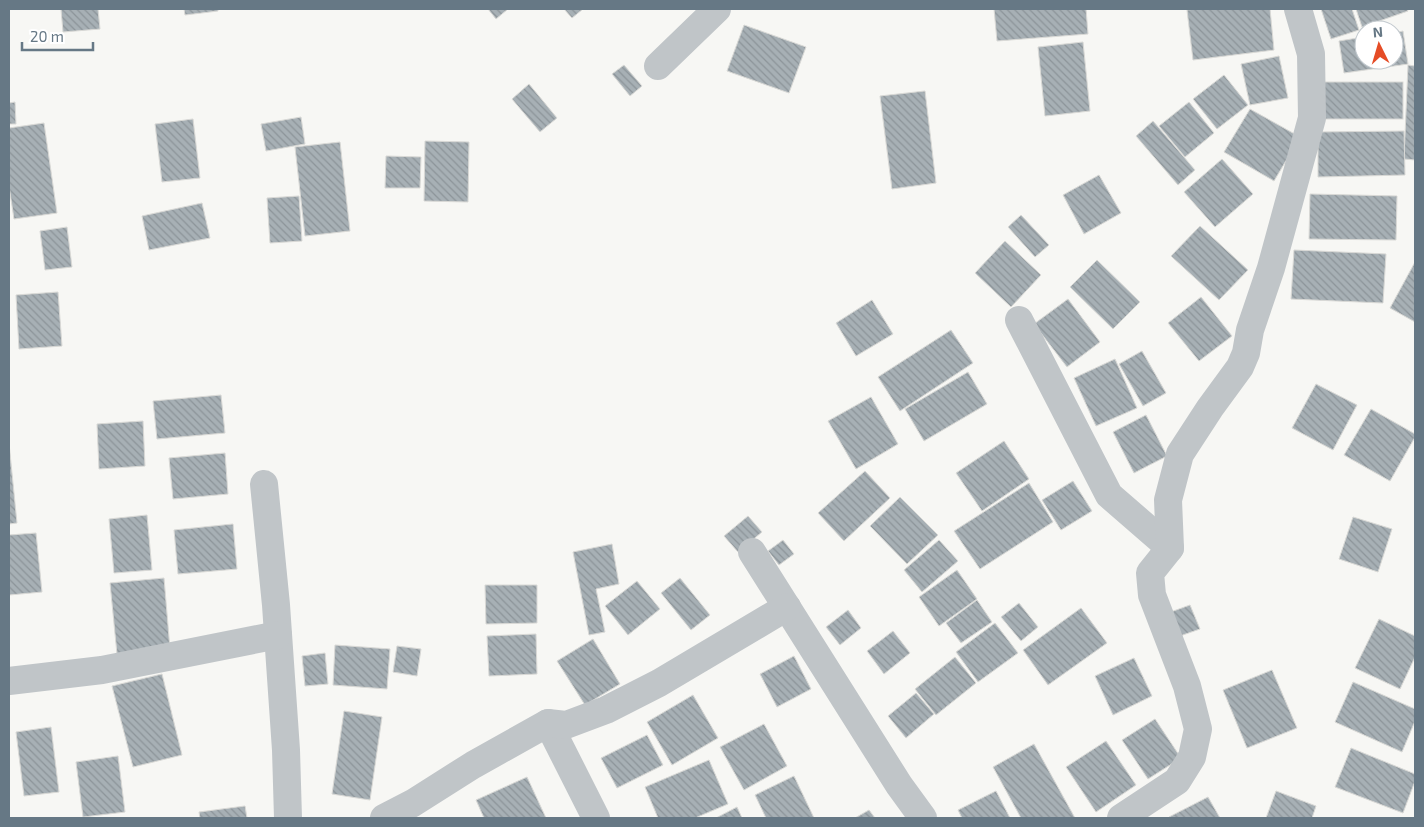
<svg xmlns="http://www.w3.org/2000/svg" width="1424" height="827" viewBox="0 0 1424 827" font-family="'Exo 2',sans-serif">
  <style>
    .building { fill: url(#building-back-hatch); stroke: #d9d9d6 }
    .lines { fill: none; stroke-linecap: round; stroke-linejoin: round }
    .minor { stroke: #c0c5c8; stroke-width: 28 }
  </style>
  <defs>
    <pattern id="building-back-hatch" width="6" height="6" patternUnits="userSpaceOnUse" patternTransform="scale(1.25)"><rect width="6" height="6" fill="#a7b0b5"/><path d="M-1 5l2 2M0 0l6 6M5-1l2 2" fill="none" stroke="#8c9499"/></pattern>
  </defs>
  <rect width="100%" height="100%" fill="#f7f7f4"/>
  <g class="building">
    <polygon points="61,9 98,9 100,29 63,32"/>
    <polygon points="184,9 218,9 218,11 185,15"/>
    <polygon points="488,9 508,9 496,19"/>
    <polygon points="564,9 583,9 572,18"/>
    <polygon points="994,9 1086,9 1088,34 997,41"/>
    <polygon points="1196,9 1270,9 1274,50 1193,60 1187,10"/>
    <polygon points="1321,9 1352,9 1359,30 1331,39"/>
    <polygon points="1356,9 1407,9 1408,11 1362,27"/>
    <polygon points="744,25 806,47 789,93 727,71"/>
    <polygon points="1403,31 1408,64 1344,73 1339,41 1364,37 1364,60 1394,60 1394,33"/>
    <polygon points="1083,42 1090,111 1045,116 1038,47"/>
    <polygon points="1279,56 1288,98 1250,105 1241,64"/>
    <polygon points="624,65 642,86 630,96 612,74"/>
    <polygon points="1408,65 1415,66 1415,160 1404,159"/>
    <polygon points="1224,75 1248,105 1217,129 1193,99"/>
    <rect x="1322" y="82" width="81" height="37"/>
    <polygon points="529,84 557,118 540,132 512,99"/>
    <polygon points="925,91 936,183 892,189 880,96"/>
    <polygon points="15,102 16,124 9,124 9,103"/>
    <polygon points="1189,102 1214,133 1185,157 1159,126"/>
    <polygon points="1250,109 1300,137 1274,181 1224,152"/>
    <polygon points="301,117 305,144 266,151 261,124"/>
    <polygon points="193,119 200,178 162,182 155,124"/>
    <polygon points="1153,121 1195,170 1178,185 1136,136"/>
    <polygon points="44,123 57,213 14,219 9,186 9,128"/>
    <polygon points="1404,131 1405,175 1318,177 1318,132"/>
    <polygon points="425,141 469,142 468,202 424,201"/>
    <polygon points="340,142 350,231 305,236 295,147"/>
    <polygon points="386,156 421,157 420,188 385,188"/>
    <polygon points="1222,159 1253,194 1215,227 1184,192"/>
    <polygon points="1099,175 1121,213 1084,234 1063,195"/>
    <polygon points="1310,194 1397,196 1396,240 1309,239"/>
    <polygon points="299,196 302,241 270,243 267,198"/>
    <polygon points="202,203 210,238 149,250 142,216"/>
    <polygon points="1021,215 1049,245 1035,257 1008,227"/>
    <polygon points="1200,226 1248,270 1219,300 1171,256"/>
    <polygon points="67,227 72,267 45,270 40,231"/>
    <polygon points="1005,241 1041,275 1011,307 975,273"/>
    <polygon points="1294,250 1386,254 1383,303 1291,299"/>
    <polygon points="1097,260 1140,302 1113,329 1070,287"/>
    <polygon points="1415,262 1415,322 1390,308"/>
    <polygon points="58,292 62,346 19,349 16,295"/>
    <polygon points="1201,297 1232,336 1199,361 1168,323"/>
    <polygon points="1068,299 1100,342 1067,367 1034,324"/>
    <polygon points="872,300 893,334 856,356 836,323"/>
    <polygon points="951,330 973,363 900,411 878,377"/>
    <polygon points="1142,351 1166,393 1143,406 1119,364"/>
    <polygon points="1115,359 1137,408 1096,426 1074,378"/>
    <polygon points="968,372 987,404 924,441 905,409"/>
    <polygon points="1316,384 1357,405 1333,450 1292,428"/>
    <polygon points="221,395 225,433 157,439 153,401"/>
    <polygon points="871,397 898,444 856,469 828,421"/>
    <polygon points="1371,409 1415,434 1415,437 1390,481 1344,455"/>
    <polygon points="1146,415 1167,456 1134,473 1113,432"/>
    <polygon points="143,421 145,466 99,469 97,424"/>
    <polygon points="1004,441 1029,479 982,511 956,473"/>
    <polygon points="9,443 17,523 9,524"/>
    <polygon points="225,453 228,494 173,499 169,458"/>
    <polygon points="865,471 890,498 844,541 818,513"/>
    <polygon points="1073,481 1092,511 1061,530 1042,500"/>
    <polygon points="1029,483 1053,522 980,569 954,531"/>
    <polygon points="900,497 938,535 907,564 870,526"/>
    <polygon points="147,515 152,570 114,573 109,519"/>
    <polygon points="748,516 762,532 738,552 724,536"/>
    <polygon points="1353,517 1392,529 1378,572 1339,559"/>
    <polygon points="233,524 237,569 178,574 174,530"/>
    <polygon points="36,533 42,592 9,595 9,535"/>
    <polygon points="783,540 794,554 779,565 768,551"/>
    <polygon points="939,540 958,561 922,592 904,570"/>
    <polygon points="612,544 619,584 596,589 605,632 589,635 573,552"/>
    <polygon points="957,570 977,599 939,626 919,597"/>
    <polygon points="164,578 170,649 117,654 110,583"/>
    <polygon points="680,578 710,615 691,630 661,593"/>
    <polygon points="637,581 660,609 628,635 605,606"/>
    <polygon points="485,585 537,585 537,623 486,624"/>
    <polygon points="977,600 992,622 961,643 946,623"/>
    <polygon points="1019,603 1038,627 1021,641 1001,617"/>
    <polygon points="1190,605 1200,629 1177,637 1168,613"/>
    <polygon points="1081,608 1107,643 1048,685 1023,650"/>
    <polygon points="848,610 861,628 840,645 826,627"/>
    <polygon points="1379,619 1415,636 1415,657 1400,689 1355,668"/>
    <polygon points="995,623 1018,653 978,682 956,652"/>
    <polygon points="893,631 910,653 884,674 867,651"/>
    <polygon points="536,634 537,674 489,676 487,636"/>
    <polygon points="593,639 620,684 585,705 557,661"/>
    <polygon points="335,645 390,649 387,689 333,685"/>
    <polygon points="397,646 421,649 417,676 393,672"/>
    <polygon points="325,653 328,684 305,686 302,656"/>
    <polygon points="794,656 811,689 777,707 760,674"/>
    <polygon points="955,657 976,683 936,715 915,689"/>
    <polygon points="1134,658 1152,696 1113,715 1095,676"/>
    <polygon points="1272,670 1297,728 1247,748 1223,690"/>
    <polygon points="162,674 182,755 133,767 112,686"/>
    <polygon points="1353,682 1415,709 1415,721 1402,752 1335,722"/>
    <polygon points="916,693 934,714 906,738 888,716"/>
    <polygon points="693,695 718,738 672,765 647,722"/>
    <polygon points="344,711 382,717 370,800 332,794"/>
    <polygon points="1155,719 1181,758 1148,779 1122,740"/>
    <polygon points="764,724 787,766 744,790 720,747"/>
    <polygon points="51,727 59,792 24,796 16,732"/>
    <polygon points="647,735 663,765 617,788 601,758"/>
    <polygon points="1106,741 1136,785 1096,812 1066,767"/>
    <polygon points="1034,744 1075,818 1021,818 993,767"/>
    <polygon points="1351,748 1415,774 1415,781 1403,813 1335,787"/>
    <polygon points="118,756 125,812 83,817 76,762"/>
    <polygon points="709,760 728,804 695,818 658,818 645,787"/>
    <polygon points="794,776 814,818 766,818 755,795"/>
    <polygon points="527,777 546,818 484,818 476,800"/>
    <polygon points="996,791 1010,818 962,818 958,810"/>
    <polygon points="1276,791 1316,806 1312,818 1266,818"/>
    <polygon points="1208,797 1220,818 1170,818 1169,817"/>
    <polygon points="245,806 247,818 200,818 199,812"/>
    <polygon points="737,807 742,818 716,818"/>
    <polygon points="869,810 875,818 855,818"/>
  </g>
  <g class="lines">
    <g class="minor">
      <polyline points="658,66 717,9"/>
      <polyline points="1019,320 1109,495 1170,548 1150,573 1152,595 1187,686 1198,729 1192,757 1177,781 1121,818"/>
      <polyline points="264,484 276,605 286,750 288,818"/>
      <polyline points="1170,548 1168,500 1180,454 1210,408 1240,367 1246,353 1250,330 1271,268 1312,118 1311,54 1298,9"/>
      <polyline points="752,552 899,785 923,818"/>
      <polyline points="9,681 102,670 278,635"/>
      <polyline points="548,723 596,818"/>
      <polyline points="384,818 413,803 473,765 548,723 566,725 606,710 659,683 787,607"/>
    </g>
  </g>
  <rect width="1424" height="827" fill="none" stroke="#667885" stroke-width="20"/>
  <g transform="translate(1379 45) rotate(355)"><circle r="24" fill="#ffffff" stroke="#c2c9ce"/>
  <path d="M0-4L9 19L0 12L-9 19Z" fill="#e54c26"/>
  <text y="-8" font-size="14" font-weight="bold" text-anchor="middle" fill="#667885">N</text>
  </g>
  <path d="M22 42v8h71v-8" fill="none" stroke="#667885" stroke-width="2.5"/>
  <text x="30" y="42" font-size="15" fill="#667885" stroke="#ffffff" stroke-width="4" paint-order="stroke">20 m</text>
</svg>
